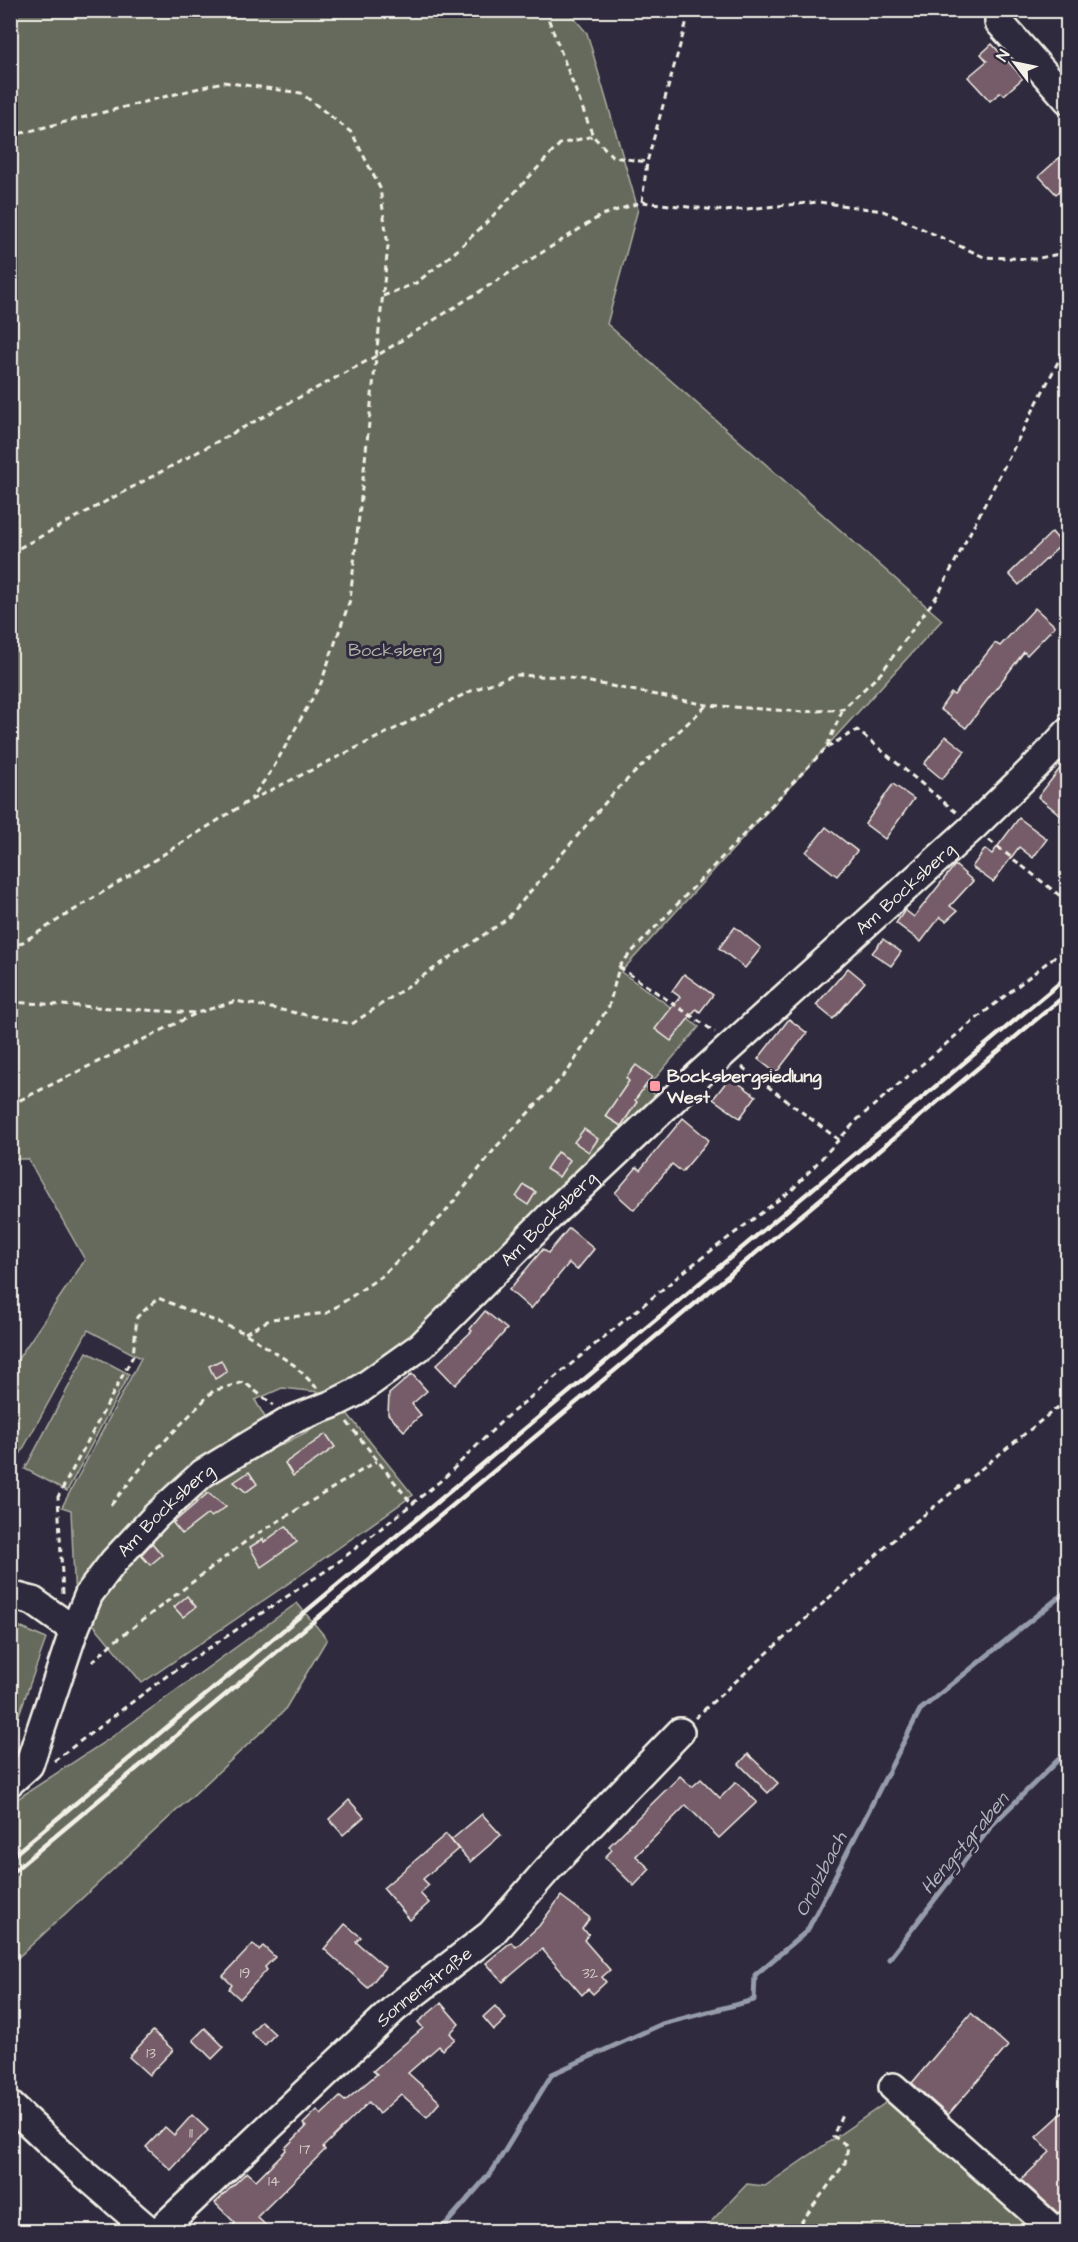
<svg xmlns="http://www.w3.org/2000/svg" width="1078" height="2242" viewBox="0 0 1078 2242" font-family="'Architects Daughter',sans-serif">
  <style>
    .green { fill: #666b5d; stroke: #adaea2; stroke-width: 1.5 }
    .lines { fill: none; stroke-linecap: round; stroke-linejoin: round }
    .stream { stroke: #969caa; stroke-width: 5 }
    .building { fill: #745b67; stroke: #f4f1e8; stroke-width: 1.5 }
    .minor-casing { stroke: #f4f1e8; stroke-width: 32 }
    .major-casing { stroke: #f4f1e8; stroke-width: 38 }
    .path { stroke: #f4f1e8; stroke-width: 3; stroke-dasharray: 6 4.5; stroke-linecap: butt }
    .minor { stroke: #2f2a3d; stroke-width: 27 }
    .major { stroke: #2f2a3d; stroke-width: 33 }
    .rail { stroke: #f4f1e8; stroke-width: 4.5 }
    .poi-dot { fill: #ff9aa2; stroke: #2f2a3d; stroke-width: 2 }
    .labels { text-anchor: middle; stroke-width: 6; stroke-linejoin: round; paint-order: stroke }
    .number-label { font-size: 15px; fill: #d4ccc8 }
    .park-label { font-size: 18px; fill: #b4b5a9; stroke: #2f2a3d }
    .street-label { font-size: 18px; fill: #f4f1e8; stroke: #2f2a3d }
    .poi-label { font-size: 18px; font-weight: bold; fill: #f4f1e8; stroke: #2f2a3d; text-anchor: start }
    .water-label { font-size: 20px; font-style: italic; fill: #aeb2ba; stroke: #2f2a3d }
  </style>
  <rect width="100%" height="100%" fill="#2f2a3d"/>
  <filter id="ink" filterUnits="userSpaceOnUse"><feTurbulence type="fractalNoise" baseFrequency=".0167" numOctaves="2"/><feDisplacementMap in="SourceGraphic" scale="12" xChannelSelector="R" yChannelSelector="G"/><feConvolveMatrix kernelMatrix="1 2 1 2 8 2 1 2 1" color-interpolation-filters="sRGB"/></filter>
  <g filter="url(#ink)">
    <g class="green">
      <polygon points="11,11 568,11 587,33 638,209 607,324 942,620 621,972 699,1027 647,1088 661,1100 417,1338 338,1394 282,1388 255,1400 281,1445 346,1412 413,1495 289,1583 142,1683 75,1602 71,1510 62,1507 141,1358 88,1330 11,1471 11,1369 85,1260 28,1159 11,1159"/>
      <polygon points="87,1352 129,1374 67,1491 25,1469"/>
      <polygon points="297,1603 327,1639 284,1711 11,1964 11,1803 109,1739"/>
      <polygon points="11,1623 46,1639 11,1737"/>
      <polygon points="894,2097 1040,2226 1034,2232 701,2232 747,2184 765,2186"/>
    </g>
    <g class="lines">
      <g class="stream">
        <polyline points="889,1959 993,1824 1068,1750"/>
        <polyline points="439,2232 493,2170 552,2074 662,2024 754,2000 755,1975 807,1931 920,1710 1068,1590"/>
      </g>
    </g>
    <g class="building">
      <polygon points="992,44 1023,78 1004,95 1001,92 990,101 968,77 987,61 981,54"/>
      <polygon points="1068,150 1068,184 1056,194 1039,176"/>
      <polygon points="1052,532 1062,544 1019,585 1009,574"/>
      <polygon points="1035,608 1055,626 1027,655 1024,652 966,728 940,709 951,693 954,695 995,643 1000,646"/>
      <polygon points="946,736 965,751 942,779 924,764"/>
      <polygon points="1068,758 1068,821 1038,797"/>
      <polygon points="893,784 914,799 885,839 865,824"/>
      <polygon points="1019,818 1047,839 1033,858 1019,847 993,882 972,867 985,849 992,854"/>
      <polygon points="826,827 857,851 837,876 806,852"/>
      <polygon points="955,865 973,881 950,906 957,911 946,921 940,917 921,942 896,923 905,910 914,917"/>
      <polygon points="735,927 761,948 745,968 719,948"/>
      <polygon points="883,939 901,952 891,966 872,953"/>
      <polygon points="848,968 865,982 833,1019 816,1005"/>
      <polygon points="684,974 713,995 700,1012 696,1009 671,1041 655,1029 680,997 672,991"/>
      <polygon points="789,1019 807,1033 776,1073 758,1059"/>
      <polygon points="636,1065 652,1077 635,1100 637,1102 621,1126 605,1116 629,1081 626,1078"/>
      <polygon points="730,1077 756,1096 740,1118 713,1099"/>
      <polygon points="683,1118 709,1140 682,1172 672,1164 634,1210 615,1193 637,1167 640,1170"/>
      <polygon points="584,1129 598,1139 589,1152 574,1142"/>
      <polygon points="557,1152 570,1160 559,1177 546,1169"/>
      <polygon points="524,1185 536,1192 528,1205 516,1197"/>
      <polygon points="569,1228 594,1249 577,1270 569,1263 531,1309 509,1290 543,1249 548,1253"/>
      <polygon points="485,1311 507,1329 478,1362 455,1385 436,1365 472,1331 470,1329"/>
      <polygon points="221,1360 227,1372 215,1379 209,1366"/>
      <polygon points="412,1374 427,1391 412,1404 421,1415 404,1431 388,1414 389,1394"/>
      <polygon points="326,1434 335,1447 293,1476 285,1463"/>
      <polygon points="249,1472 257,1484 246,1492 234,1482"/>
      <polygon points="208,1493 226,1507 211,1517 208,1514 182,1534 173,1523"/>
      <polygon points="286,1526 297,1542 261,1567 250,1547 263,1539 264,1542"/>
      <polygon points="152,1543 162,1555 150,1565 141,1555"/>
      <polygon points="187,1596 196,1607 183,1617 174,1607"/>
      <polygon points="748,1754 778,1783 768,1793 739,1764"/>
      <polygon points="680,1776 692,1787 701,1779 720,1798 736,1782 757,1802 719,1838 686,1805 636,1856 650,1869 634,1886 605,1857 612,1850 609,1846"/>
      <polygon points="349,1800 364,1817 343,1835 329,1819"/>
      <polygon points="482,1814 501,1835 470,1862 451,1840"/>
      <polygon points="446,1834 458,1849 423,1879 429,1885 420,1893 429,1903 410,1920 383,1888"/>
      <polygon points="561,1896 590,1918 582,1929 589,1934 584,1940 610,1970 602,1977 606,1982 593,1994 588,1989 582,1995 542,1949 503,1982 486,1963 511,1942 516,1947 539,1926"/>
      <polygon points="345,1924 361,1937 356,1942 385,1967 368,1988 324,1949"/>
      <polygon points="253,1944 259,1950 263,1946 275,1957 265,1967 267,1970 240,1999 229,1989 232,1985 223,1976"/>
      <polygon points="441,2003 459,2024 450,2033 455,2039 442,2050 439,2046 408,2073 440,2102 427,2117 401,2094 379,2114 369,2102 323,2147 325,2150 257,2217 273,2232 228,2232 235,2223 215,2203 247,2172 256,2180 286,2150 285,2148 306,2127 303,2124 317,2110 321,2115 340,2097 345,2101 377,2074 373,2071 423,2028 418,2022"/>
      <polygon points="495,2006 506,2019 494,2030 483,2017"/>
      <polygon points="971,2013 1008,2046 948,2115 912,2083"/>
      <polygon points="261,2021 275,2034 265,2045 251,2033"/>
      <polygon points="205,2028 224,2047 212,2059 193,2040"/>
      <polygon points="153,2031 173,2050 149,2075 129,2057"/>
      <polygon points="1068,2108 1068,2206 1058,2213 1021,2180 1050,2152 1036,2137"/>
      <polygon points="192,2115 208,2130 171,2170 146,2147 165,2127 174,2135"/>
    </g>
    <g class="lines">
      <defs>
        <g id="minor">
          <polyline points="999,10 999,22 1068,100"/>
          <polyline points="10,1595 33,1601 74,1630"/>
          <path id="s1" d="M10,1782L29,1765L74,1630L89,1594L114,1561L156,1516L203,1473L291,1420L333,1404L355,1393L421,1346L553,1213L698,1076L973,827L1043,759L1068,732"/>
          <polyline points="893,2087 1056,2232"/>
          <polyline points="10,2105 76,2167 151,2232"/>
          <path id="s2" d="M158,2232L395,2008L491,1934L547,1870L680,1732"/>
        </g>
        <polyline id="major" points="1064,2232 1068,2228"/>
      </defs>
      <use href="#minor" class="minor-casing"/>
      <use href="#major" class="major-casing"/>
      <g class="path">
        <polyline points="545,10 593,136 613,157 647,162"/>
        <polyline points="10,136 223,82 301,93 352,133 380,188 388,246 350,600 321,683 272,770 251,799"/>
        <polyline points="642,202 647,162 690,10"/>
        <polyline points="383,296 416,283 454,253 488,221 560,144 593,136"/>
        <polyline points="10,553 378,355 602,215 642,202 725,211 819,202 883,211 984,257 1035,259 1068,252"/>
        <polyline points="827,747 857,730 957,813"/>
        <polyline points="989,840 1068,902"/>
        <polyline points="10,950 249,801 471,691 514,675 565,677 707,705 803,712 843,709 881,673 939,593 1059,360 1068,337"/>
        <polyline points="619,967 715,1032"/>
        <polyline points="10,1002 195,1013"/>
        <polyline points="742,1067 839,1140"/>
        <polyline points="10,1105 197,1013 236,1001 352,1024 507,919 616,790 707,705"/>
        <polyline points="245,1333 271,1319 327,1313 382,1276 443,1215 497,1146 568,1071 609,1006 619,967 628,956 826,748 843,709"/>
        <polyline points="347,1422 412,1504"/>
        <polyline points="111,1505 153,1453 213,1391 244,1382 273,1405"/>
        <polyline points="63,1594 58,1497 133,1356 137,1317 158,1298 245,1333 294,1365 317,1388"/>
        <polyline points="92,1662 110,1645 249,1539 377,1461"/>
        <polyline points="695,1718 899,1535 1068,1399"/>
        <polyline points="54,1761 168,1675 333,1566 412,1504 444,1478 505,1418 691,1266 793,1189 858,1119 967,1026 1068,946"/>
        <polyline points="794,2232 845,2163 848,2146 833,2136 842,2115"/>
      </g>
      <use href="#minor" class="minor"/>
      <use href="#major" class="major"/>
      <g class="rail">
        <polyline points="10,1858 1068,976"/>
        <polyline points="10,1874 1068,993"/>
      </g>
    </g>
  </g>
  <rect class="poi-dot" x="649" y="1080" width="12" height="12" rx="3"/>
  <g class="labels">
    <g class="number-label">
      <text x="245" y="1978">19</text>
      <text x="590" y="1978">32</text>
      <text x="151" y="2058">13</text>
      <text x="191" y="2138">11</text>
      <text x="305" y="2154">17</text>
      <text x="274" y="2186">14</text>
    </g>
    <g class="park-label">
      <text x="395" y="656">Bocksberg</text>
    </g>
    <g class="street-label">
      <text dy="6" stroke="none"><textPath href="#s1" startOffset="1293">Am Bocksberg</textPath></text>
      <text dy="6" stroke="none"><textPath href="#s1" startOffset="807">Am Bocksberg</textPath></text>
      <text dy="6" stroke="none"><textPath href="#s1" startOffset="321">Am Bocksberg</textPath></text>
      <text dy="6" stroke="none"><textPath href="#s2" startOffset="362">Sonnenstraße</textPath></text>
    </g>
    <g class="poi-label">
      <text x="667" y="1082">Bocksbergsiedlung<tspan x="667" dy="21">West</tspan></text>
    </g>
    <g class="water-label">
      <text transform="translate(964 1843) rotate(-50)" y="7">Hengstgraben</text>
      <text transform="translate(820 1874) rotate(-63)" y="7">Onolzbach</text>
    </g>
  </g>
  <rect width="1078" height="2242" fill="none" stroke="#2f2a3d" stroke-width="36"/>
  <rect x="18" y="18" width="1042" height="2206" fill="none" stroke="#f4f1e8" stroke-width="2" filter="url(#ink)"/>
  <g transform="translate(1015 63) rotate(302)" stroke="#2f2a3d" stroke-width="4.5" paint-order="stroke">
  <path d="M0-4.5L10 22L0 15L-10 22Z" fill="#f4f1e8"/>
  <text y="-9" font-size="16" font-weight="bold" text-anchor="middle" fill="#f4f1e8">N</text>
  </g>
</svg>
